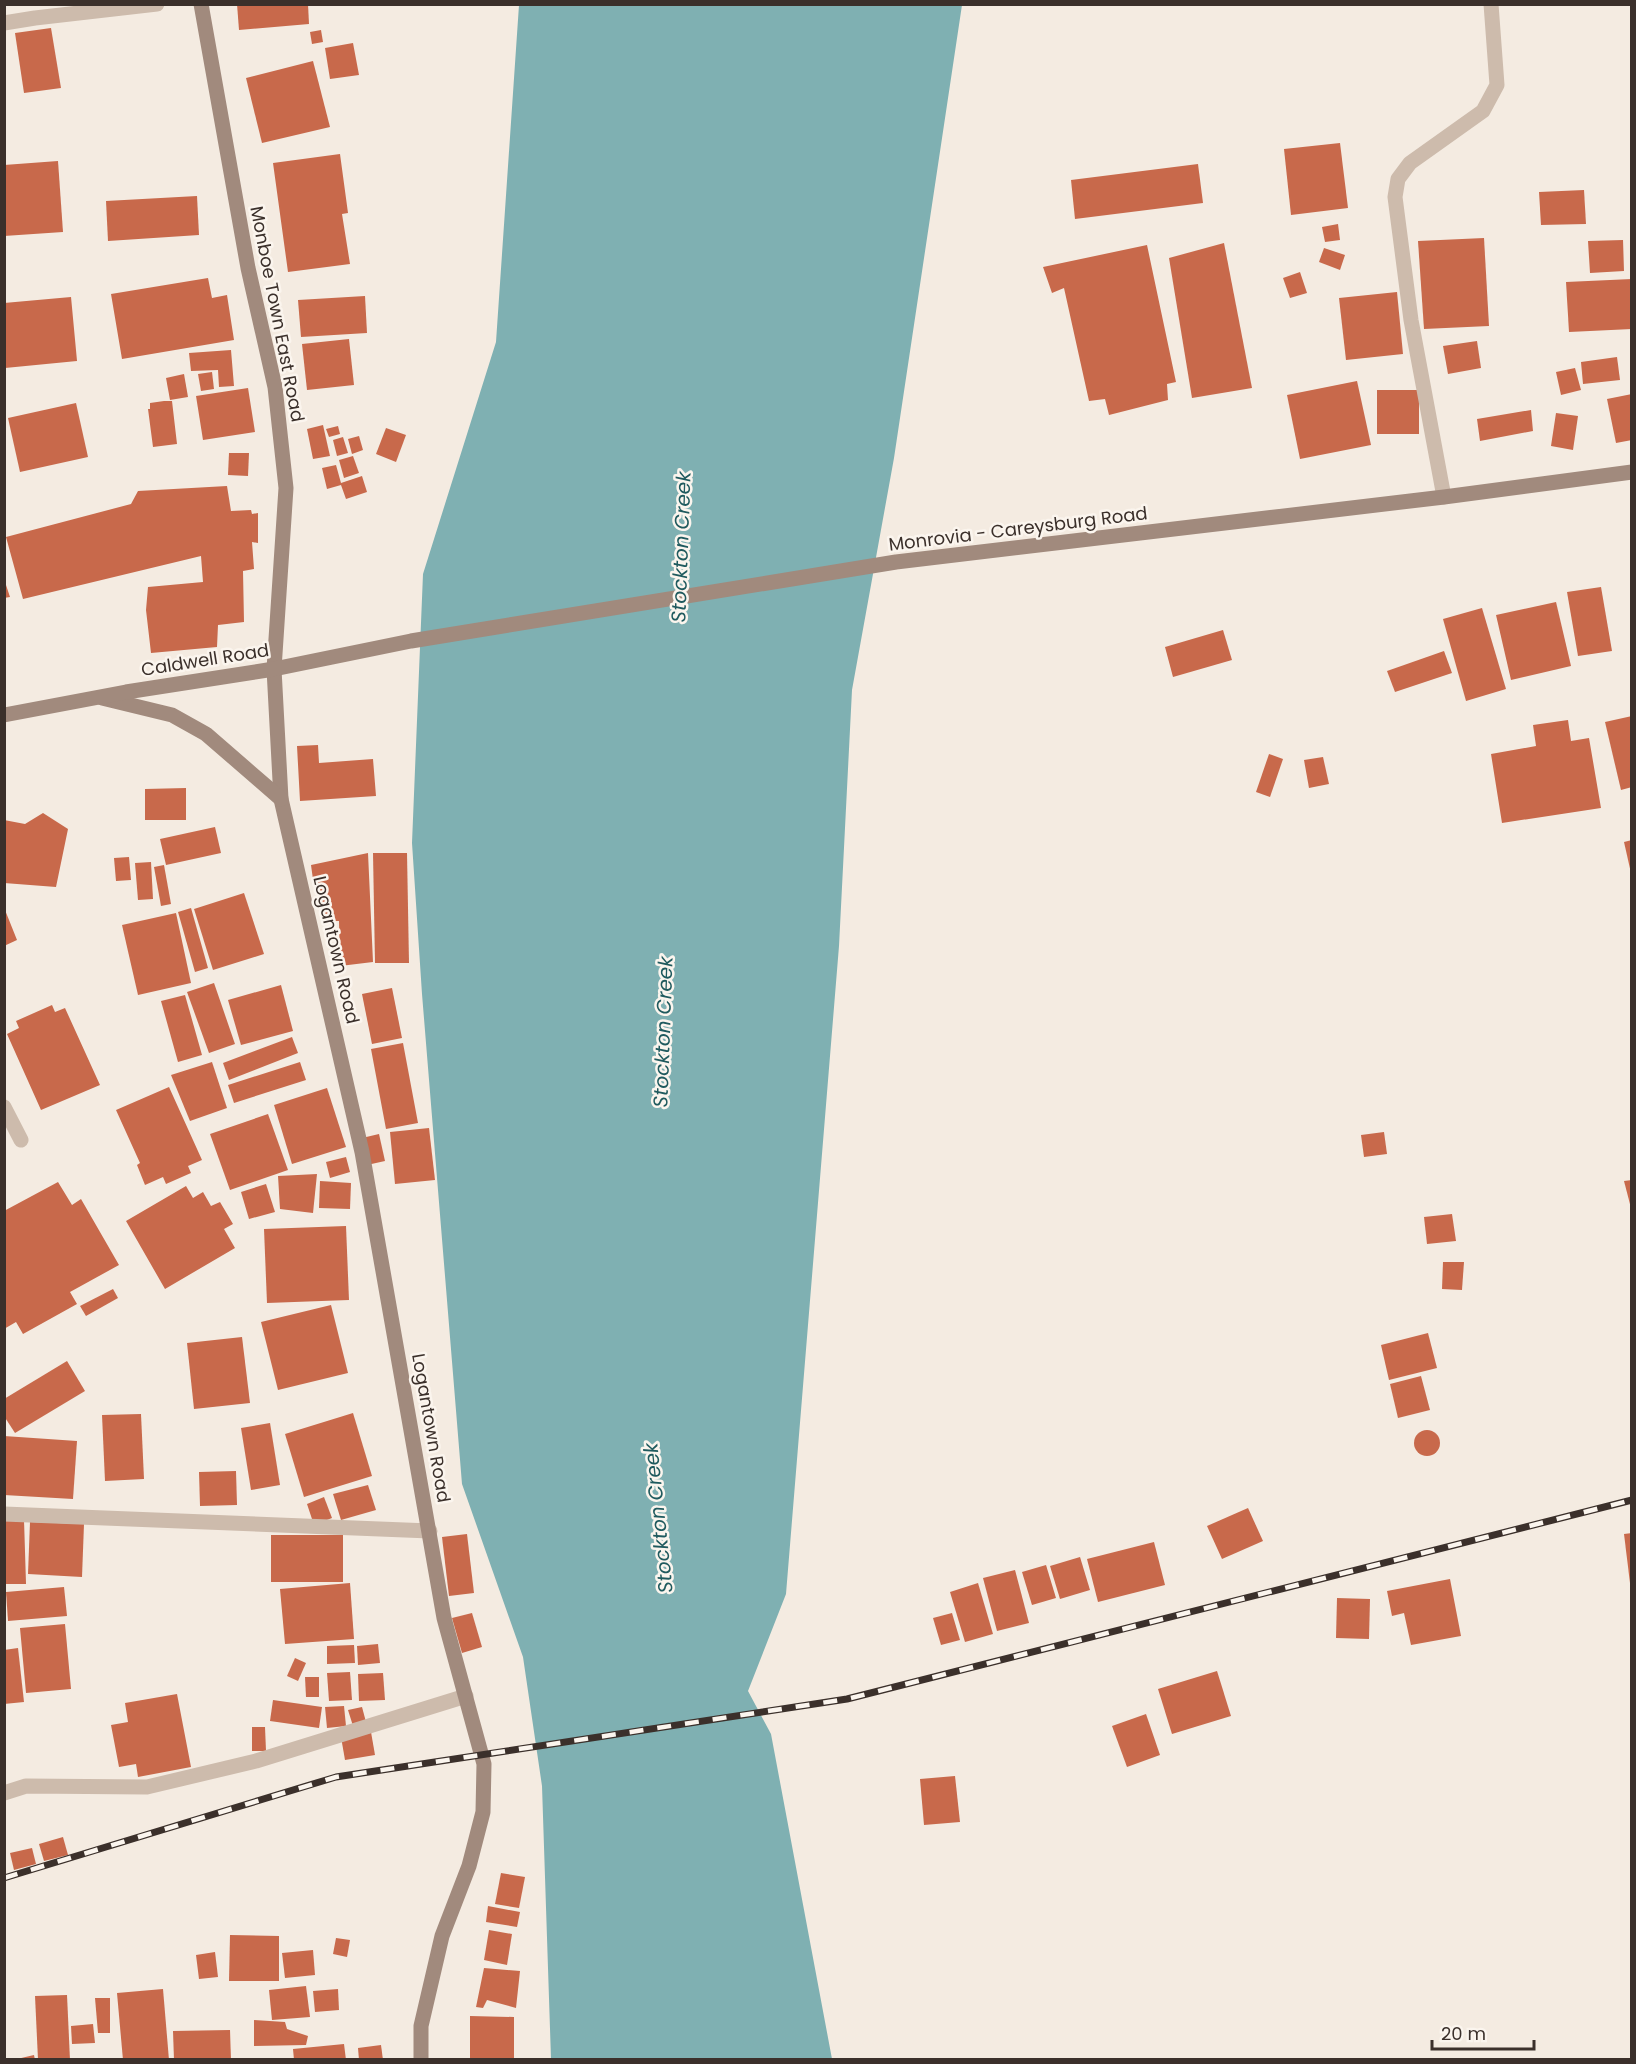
<svg xmlns="http://www.w3.org/2000/svg" width="1636" height="2064" viewBox="0 0 1636 2064" font-family="Poppins,sans-serif">
  <style>
    .water { fill: #7fb0b2 }
    .building { fill: #c8694b }
    .lines { fill: none; stroke-linecap: round; stroke-linejoin: round }
    .street { stroke: #cdbbac; stroke-width: 15 }
    .secondary { stroke: #a18a7d; stroke-width: 15 }
    .rail-casing { stroke: #3b302b; stroke-width: 7 }
    .rail { stroke: #fbf5ee; stroke-width: 4.5; stroke-dasharray: 14; stroke-linecap: butt }
    .labels { text-anchor: middle; stroke-width: 5; stroke-linejoin: round; paint-order: stroke }
    .street-label { font-size: 18px; fill: #3b302b; stroke: #fbf5ee }
    .water-label { font-size: 20px; font-style: italic; fill: #1f5a5e; stroke: #fbf5ee }
  </style>
  <rect width="100%" height="100%" fill="#f4ebe1"/>
  <polygon class="water" points="519,5 962,5 894,458 852,690 839,946 786,1594 748,1691 771,1734 832,2059 551,2059 542,1786 523,1657 462,1484 422,994 412,843 423,574 496,342"/>
  <g class="building">
    <polygon points="237,4 308,4 309,24 239,30"/>
    <polygon points="51,28 61,88 24,93 15,33"/>
    <polygon points="321,30 323,42 312,44 310,32"/>
    <polygon points="353,43 359,75 330,79 325,48"/>
    <polygon points="313,61 330,127 262,143 246,78"/>
    <polygon points="1340,143 1348,208 1291,215 1284,149"/>
    <polygon points="340,154 348,213 342,214 350,264 288,272 273,163"/>
    <polygon points="58,161 63,232 4,236 4,165"/>
    <polygon points="1198,164 1203,203 1075,219 1071,180"/>
    <polygon points="1584,190 1586,224 1541,225 1539,192"/>
    <polygon points="197,196 199,235 108,241 106,201"/>
    <polygon points="1338,224 1340,240 1325,242 1322,227"/>
    <polygon points="1484,238 1489,326 1424,329 1418,241"/>
    <polygon points="1623,240 1624,271 1590,273 1588,241"/>
    <polygon points="1224,243 1252,388 1192,398 1169,258"/>
    <polygon points="1147,245 1176,382 1167,384 1168,400 1109,415 1105,399 1089,401 1064,288 1052,293 1043,267"/>
    <polygon points="1324,248 1345,255 1340,270 1319,262"/>
    <polygon points="1300,272 1307,293 1290,298 1283,278"/>
    <polygon points="208,278 212,298 227,295 234,340 122,359 111,294"/>
    <polygon points="1632,279 1632,329 1569,332 1566,282"/>
    <polygon points="1397,292 1403,354 1346,360 1339,298"/>
    <polygon points="365,296 367,333 301,337 298,300"/>
    <polygon points="71,297 77,361 5,368 4,303"/>
    <polygon points="349,339 354,385 307,390 302,344"/>
    <polygon points="1477,341 1481,368 1448,374 1443,346"/>
    <polygon points="231,350 234,386 219,387 218,370 191,371 189,353"/>
    <polygon points="1617,357 1620,380 1583,384 1581,362"/>
    <polygon points="1575,368 1581,390 1561,395 1556,372"/>
    <polygon points="212,372 214,389 201,391 198,374"/>
    <polygon points="184,374 188,397 170,400 166,378"/>
    <polygon points="1357,381 1371,445 1300,459 1287,395"/>
    <polygon points="248,388 255,432 203,440 196,396"/>
    <rect x="1377" y="390" width="42" height="44"/>
    <polygon points="1632,394 1632,440 1616,443 1607,399"/>
    <polygon points="164,401 172,401 177,444 153,447 148,409 150,409 150,403"/>
    <polygon points="76,403 88,457 20,472 8,418"/>
    <polygon points="1531,410 1533,431 1480,441 1477,419"/>
    <polygon points="1556,413 1578,416 1573,450 1551,446"/>
    <polygon points="323,425 330,456 313,459 307,429"/>
    <polygon points="338,426 340,434 329,437 326,429"/>
    <polygon points="386,428 406,435 396,462 376,454"/>
    <polygon points="359,436 363,450 352,454 348,439"/>
    <polygon points="343,437 348,453 337,456 333,440"/>
    <polygon points="229,453 249,453 248,476 228,475"/>
    <polygon points="353,456 359,473 344,478 339,460"/>
    <polygon points="336,465 341,483 362,476 367,492 346,499 341,485 327,489 322,468"/>
    <polygon points="227,486 231,511 251,510 252,514 258,513 258,543 252,542 254,569 243,571 244,622 218,625 217,647 151,653 146,610 148,587 203,582 201,556 23,599 6,537 131,504 138,491"/>
    <polygon points="4,579 10,597 4,598"/>
    <polygon points="1601,587 1612,651 1578,656 1567,592"/>
    <polygon points="1556,602 1571,666 1511,680 1496,615"/>
    <polygon points="1482,608 1506,689 1466,701 1443,619"/>
    <polygon points="1223,630 1232,660 1173,677 1165,647"/>
    <polygon points="1444,651 1452,673 1395,692 1387,671"/>
    <polygon points="1632,716 1632,787 1621,790 1605,722"/>
    <polygon points="1568,720 1571,741 1589,738 1601,808 1502,823 1491,754 1536,746 1533,725"/>
    <polygon points="318,745 319,763 373,759 376,796 300,801 297,746"/>
    <polygon points="1269,754 1283,759 1270,797 1256,792"/>
    <polygon points="1323,757 1329,784 1309,788 1304,760"/>
    <polygon points="186,788 186,820 145,820 145,789"/>
    <polygon points="43,813 68,829 56,887 4,883 4,820 25,824"/>
    <polygon points="215,827 221,853 166,865 160,839"/>
    <polygon points="1632,840 1632,873 1631,873 1624,842"/>
    <polygon points="368,853 373,962 340,966 339,921 327,921 320,894 315,894 311,865"/>
    <polygon points="373,853 407,853 409,963 375,963"/>
    <polygon points="129,857 131,880 116,881 114,858"/>
    <polygon points="151,862 153,899 138,900 135,863"/>
    <polygon points="164,865 171,904 161,906 154,867"/>
    <polygon points="244,893 264,954 213,970 194,909"/>
    <polygon points="191,908 208,968 195,972 178,912"/>
    <polygon points="5,910 17,940 4,946 4,910"/>
    <polygon points="176,913 191,983 138,995 122,925"/>
    <polygon points="214,983 235,1044 209,1053 187,992"/>
    <polygon points="281,985 293,1031 241,1045 228,1000"/>
    <polygon points="392,988 402,1038 372,1044 362,994"/>
    <polygon points="185,995 202,1055 178,1062 161,1001"/>
    <polygon points="52,1005 55,1012 65,1008 100,1085 41,1110 7,1034 19,1028 16,1021"/>
    <polygon points="292,1037 298,1053 229,1080 223,1063"/>
    <polygon points="403,1043 418,1123 386,1129 371,1049"/>
    <polygon points="212,1062 227,1108 190,1121 171,1075"/>
    <polygon points="300,1062 306,1080 234,1103 228,1085"/>
    <polygon points="169,1087 202,1160 188,1166 191,1173 166,1184 163,1177 145,1185 137,1165 140,1163 116,1110"/>
    <polygon points="327,1088 346,1147 292,1164 274,1105"/>
    <polygon points="268,1114 288,1170 230,1190 210,1134"/>
    <polygon points="429,1128 435,1180 395,1184 390,1132"/>
    <polygon points="1384,1132 1387,1154 1364,1157 1361,1135"/>
    <polygon points="379,1134 385,1161 367,1165 362,1138"/>
    <polygon points="346,1157 350,1172 330,1178 326,1162"/>
    <polygon points="317,1174 313,1213 280,1209 278,1176"/>
    <polygon points="1632,1180 1632,1208 1631,1208 1624,1181"/>
    <polygon points="320,1181 351,1183 350,1209 319,1208"/>
    <polygon points="58,1182 72,1205 81,1199 119,1265 70,1292 77,1304 23,1334 16,1322 4,1329 4,1211"/>
    <polygon points="266,1184 275,1212 249,1219 241,1192"/>
    <polygon points="186,1186 193,1198 203,1192 211,1206 220,1202 233,1224 224,1229 235,1248 165,1289 126,1221"/>
    <polygon points="1452,1214 1456,1241 1427,1244 1424,1217"/>
    <polygon points="346,1226 349,1300 267,1303 264,1229"/>
    <polygon points="1443,1262 1464,1262 1462,1290 1442,1289"/>
    <polygon points="113,1289 118,1298 86,1316 80,1306"/>
    <polygon points="331,1305 348,1373 278,1390 261,1322"/>
    <polygon points="1428,1333 1437,1368 1389,1380 1381,1345"/>
    <polygon points="242,1337 250,1403 194,1409 187,1343"/>
    <polygon points="67,1361 85,1391 15,1433 4,1416 4,1399"/>
    <polygon points="1421,1376 1430,1410 1398,1418 1390,1384"/>
    <polygon points="353,1413 372,1476 304,1497 285,1434"/>
    <polygon points="141,1414 144,1479 105,1481 102,1415"/>
    <polygon points="270,1423 280,1485 251,1490 241,1428"/>
    <circle cx="1427" cy="1443" r="13"/>
    <polygon points="4,1436 77,1441 73,1499 4,1495"/>
    <polygon points="236,1471 237,1505 200,1506 199,1472"/>
    <polygon points="368,1485 376,1510 341,1520 333,1494"/>
    <polygon points="324,1497 332,1518 314,1525 307,1504"/>
    <polygon points="1248,1508 1263,1541 1222,1559 1207,1526"/>
    <polygon points="4,1520 24,1520 26,1584 4,1584"/>
    <polygon points="30,1522 84,1524 82,1577 28,1574"/>
    <polygon points="1632,1533 1632,1583 1630,1583 1624,1534"/>
    <polygon points="467,1534 474,1593 449,1596 442,1537"/>
    <rect x="271" y="1535" width="72" height="47"/>
    <polygon points="1154,1542 1165,1585 1098,1602 1087,1559"/>
    <polygon points="1080,1557 1090,1590 1060,1599 1050,1566"/>
    <polygon points="1046,1565 1056,1598 1032,1605 1022,1572"/>
    <polygon points="1015,1570 1029,1623 997,1631 983,1578"/>
    <polygon points="1450,1579 1461,1636 1411,1645 1404,1613 1392,1616 1387,1591"/>
    <polygon points="350,1583 354,1639 285,1644 280,1589"/>
    <polygon points="978,1583 993,1634 965,1642 950,1592"/>
    <polygon points="64,1587 67,1616 8,1621 6,1592"/>
    <polygon points="1337,1598 1370,1599 1369,1639 1336,1638"/>
    <polygon points="472,1613 482,1647 462,1653 452,1618"/>
    <polygon points="952,1613 960,1640 941,1645 933,1618"/>
    <polygon points="65,1624 71,1689 26,1693 20,1628"/>
    <polygon points="378,1644 380,1663 358,1665 357,1646"/>
    <polygon points="354,1645 355,1663 327,1664 327,1646"/>
    <polygon points="18,1648 24,1702 4,1704 4,1650"/>
    <polygon points="295,1658 306,1663 298,1681 287,1676"/>
    <polygon points="1217,1671 1231,1716 1172,1734 1158,1689"/>
    <polygon points="350,1672 352,1700 329,1701 327,1673"/>
    <polygon points="383,1673 385,1700 359,1701 358,1674"/>
    <polygon points="305,1677 319,1677 319,1697 306,1697"/>
    <polygon points="177,1694 191,1767 138,1777 136,1764 119,1767 111,1725 128,1722 125,1703"/>
    <polygon points="273,1700 322,1707 319,1728 270,1721"/>
    <polygon points="344,1706 346,1726 327,1728 325,1707"/>
    <polygon points="362,1707 366,1722 353,1726 348,1710"/>
    <polygon points="1146,1714 1160,1755 1127,1767 1112,1726"/>
    <polygon points="252,1727 265,1727 266,1751 252,1751"/>
    <polygon points="371,1732 375,1755 345,1760 341,1737"/>
    <polygon points="955,1776 960,1822 924,1825 920,1779"/>
    <polygon points="63,1837 68,1855 44,1861 39,1844"/>
    <polygon points="32,1848 36,1864 14,1870 10,1853"/>
    <polygon points="501,1873 525,1877 519,1908 495,1904"/>
    <polygon points="488,1906 520,1912 517,1927 486,1922"/>
    <polygon points="489,1930 512,1934 507,1965 484,1960"/>
    <polygon points="230,1935 279,1936 279,1981 229,1981"/>
    <polygon points="336,1938 350,1940 347,1957 333,1954"/>
    <polygon points="313,1950 315,1975 285,1978 282,1953"/>
    <polygon points="215,1952 218,1977 199,1979 196,1955"/>
    <polygon points="484,1968 520,1971 516,2008 487,2000 483,2008 476,2007"/>
    <polygon points="306,1986 310,2017 272,2020 269,1990"/>
    <polygon points="163,1989 169,2060 123,2060 117,1993"/>
    <polygon points="338,1989 339,2010 315,2012 313,1991"/>
    <polygon points="67,1995 70,2060 38,2060 35,1996"/>
    <polygon points="95,1998 110,1998 110,2033 98,2033"/>
    <polygon points="470,2016 514,2017 514,2060 470,2060"/>
    <polygon points="254,2020 285,2022 287,2029 308,2036 306,2045 254,2046"/>
    <polygon points="93,2024 95,2043 72,2044 71,2026"/>
    <polygon points="230,2030 231,2060 174,2060 173,2031"/>
    <polygon points="344,2044 346,2060 294,2060 293,2049"/>
    <polygon points="381,2045 383,2060 359,2060 358,2048"/>
    <polygon points="34,2055 35,2060 17,2060 17,2059"/>
  </g>
  <g class="lines">
    <g class="street">
      <polyline points="4,23 35,18 157,4"/>
      <polyline points="1444,497 1411,320 1395,197 1398,179 1410,163 1483,111 1497,85 1491,4"/>
      <polyline points="4,1107 21,1140"/>
      <polyline points="4,1514 430,1531"/>
      <polyline points="4,1793 26,1786 147,1787 256,1761 466,1696"/>
    </g>
    <g class="secondary">
      <polyline points="201,4 248,268 275,387 286,488 274,669 281,799 362,1152 444,1618 484,1764 483,1812 469,1866 442,1936 421,2026 421,2060"/>
      <polyline points="102,698 172,715 206,734 281,799"/>
      <polyline points="4,715 126,692 274,669 411,641 896,562 1444,497 1632,472"/>
    </g>
    <defs>
      <polyline id="rail" points="4,1878 336,1777 847,1699 1632,1500"/>
    </defs>
    <use href="#rail" class="rail-casing"/>
    <use href="#rail" class="rail"/>
  </g>
  <g class="labels">
    <g class="street-label">
      <text transform="translate(277 314) rotate(79)" y="6">Monboe Town East Road</text>
      <text transform="translate(1018 529) rotate(-7)" y="6">Monrovia - Careysburg Road</text>
      <text transform="translate(205 660) rotate(-9)" y="6">Caldwell Road</text>
      <text transform="translate(336 950) rotate(77)" y="6">Logantown Road</text>
      <text transform="translate(431 1428) rotate(80)" y="6">Logantown Road</text>
    </g>
    <g class="water-label">
      <text transform="translate(681 547) rotate(-88)" y="7">Stockton Creek</text>
      <text transform="translate(663 1032) rotate(-88)" y="7">Stockton Creek</text>
      <text transform="translate(658 1518) rotate(-96)" y="7">Stockton Creek</text>
    </g>
  </g>
  <rect width="1636" height="2064" fill="none" stroke="#3b302b" stroke-width="12"/>
  <path d="M1432 2040v9h102v-9" fill="none" stroke="#3b302b" stroke-width="3"/>
  <text x="1441" y="2040" font-size="18" fill="#3b302b" stroke="#fbf5ee" stroke-width="4.5" paint-order="stroke">20 m</text>
</svg>
